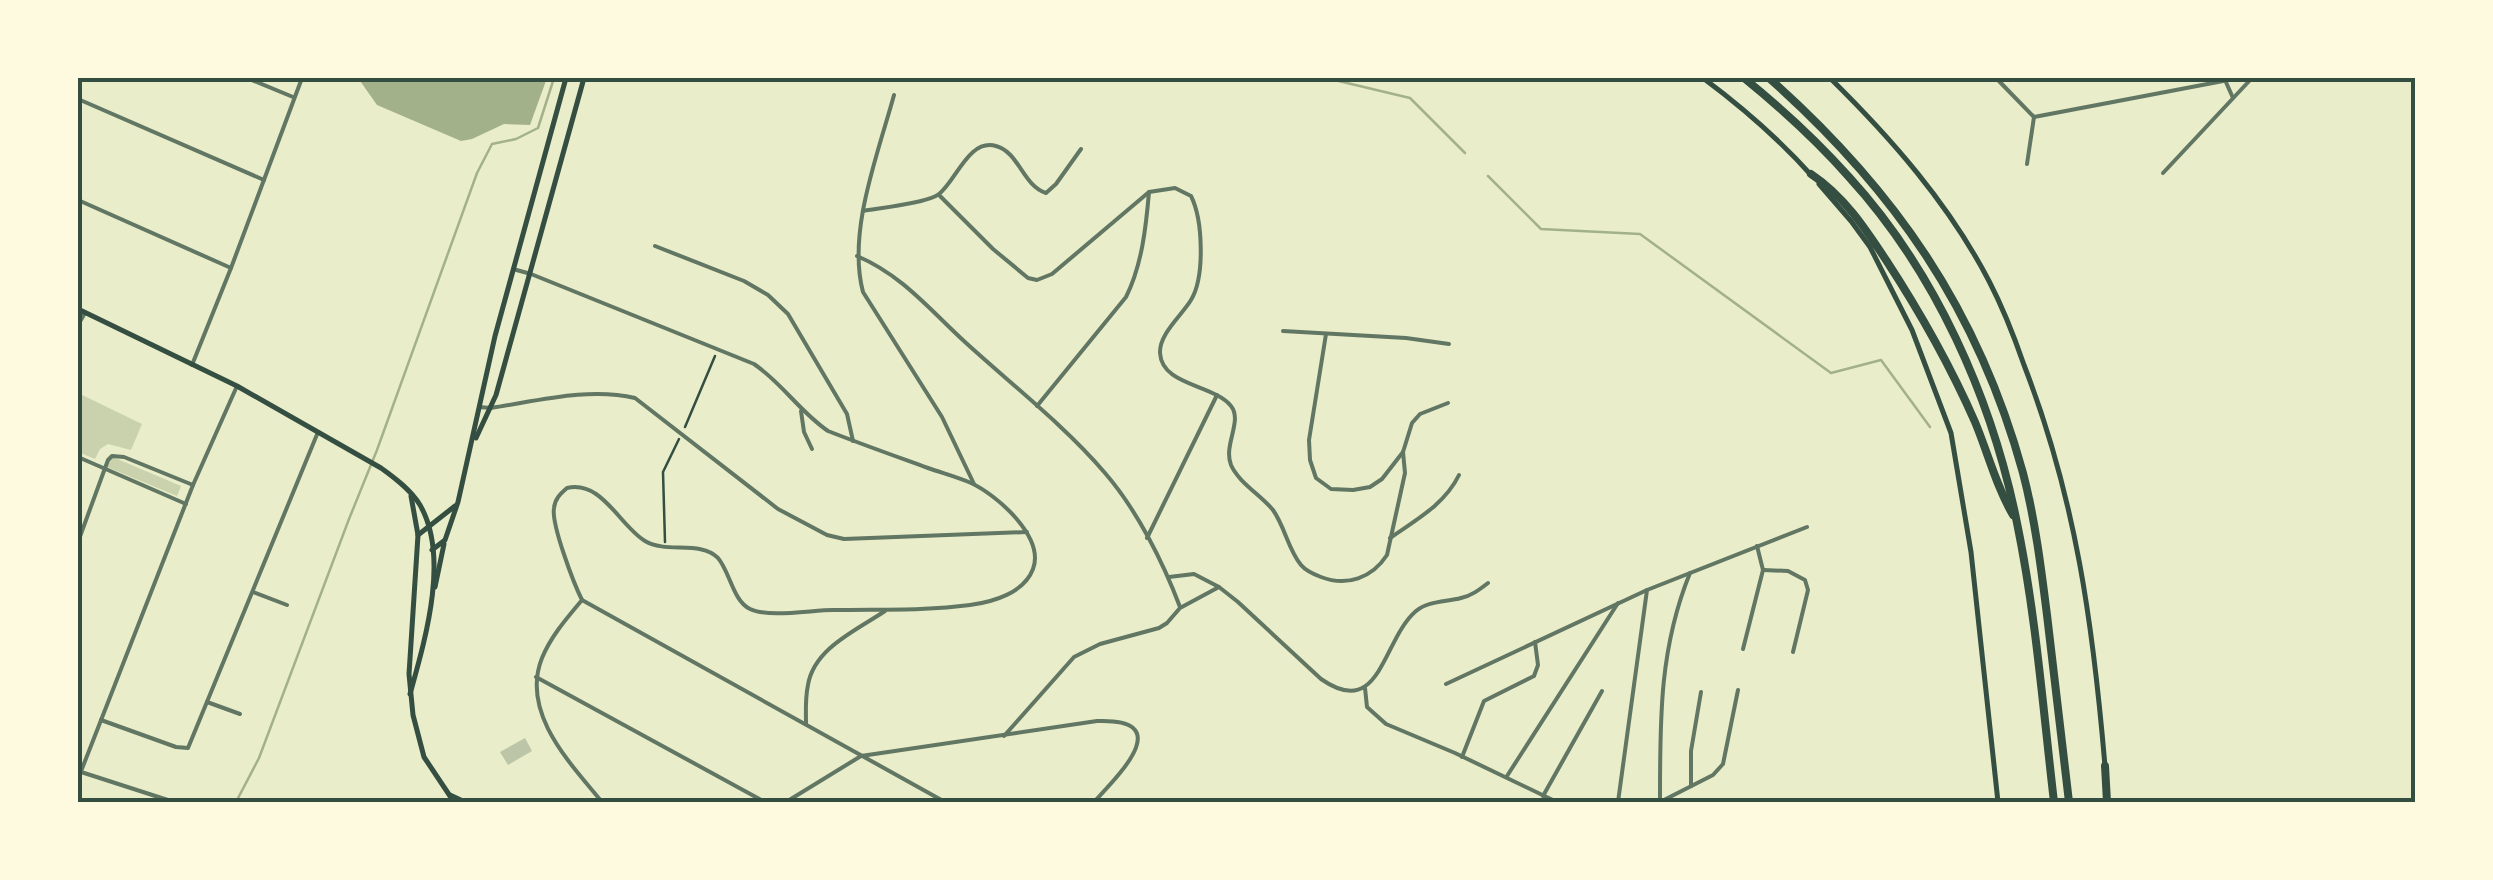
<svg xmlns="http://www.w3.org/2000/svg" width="2493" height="880" viewBox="0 0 2493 880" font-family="Arial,sans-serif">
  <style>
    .green { fill: #cad2ad }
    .water { fill: #a3b18a }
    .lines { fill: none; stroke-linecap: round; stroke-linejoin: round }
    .stream { stroke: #a3b18a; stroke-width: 2.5 }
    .building { fill: #bcc5a7 }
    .path { stroke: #344e41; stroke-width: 2.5 }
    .minor { stroke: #617663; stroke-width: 4 }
    .secondary { stroke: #344e41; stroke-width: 5 }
    .motorway { stroke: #344e41; stroke-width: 8 }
    .neatline { fill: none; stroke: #344e41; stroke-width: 4 }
  </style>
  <rect width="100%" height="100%" fill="#e9edc9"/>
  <g class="green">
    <polygon points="78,393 142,424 131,450 108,444 100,449 95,459 78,452"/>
    <polygon points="110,458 115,458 181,486 177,496 107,467"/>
  </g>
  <polygon class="water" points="358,78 547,78 530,125 504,124 472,139 461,141 377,105"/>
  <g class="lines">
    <g class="stream">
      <polyline points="1326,78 1410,98 1465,153"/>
      <polyline points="1488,176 1541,229 1640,234 1831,373 1881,360 1930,427"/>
      <polyline points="236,802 259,758 349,519 377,450 477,173 492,144 516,139 538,128 554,78"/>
    </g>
  </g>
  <polygon class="building" points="525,738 532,751 508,765 500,752"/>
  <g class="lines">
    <g class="path">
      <polyline points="685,427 715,356"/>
      <polyline points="665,542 663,472 679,439"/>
    </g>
    <g class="minor">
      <polyline points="247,78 293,97"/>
      <polyline points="1996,78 2034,117 2027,164"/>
      <polyline points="2225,80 2233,98"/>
      <path d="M894,95C878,154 847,232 863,292L942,417L974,484"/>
      <polyline points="78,99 264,180"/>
      <polyline points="2034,117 2239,78"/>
      <polyline points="2163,173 2252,78"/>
      <path d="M939,195L993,249L1028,278L1037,280L1052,274L1149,192L1175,188L1191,196C1203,220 1205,277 1191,300C1182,315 1159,334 1160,353C1162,386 1213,384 1231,406C1243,421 1223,445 1231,465C1239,483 1261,495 1273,510C1285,527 1288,549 1301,565C1306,571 1313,574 1321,577C1347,587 1372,578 1387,555L1405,473L1403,452"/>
      <polyline points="78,200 231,268"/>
      <path d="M863,211C880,208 928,203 939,194C956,181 969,138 996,146C1019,152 1023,186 1046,193L1056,184L1081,149"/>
      <polyline points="655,246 744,281 768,295 788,314 847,414 853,441"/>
      <path d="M857,256C902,275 930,310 965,342C1011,384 1065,426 1105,473C1137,510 1163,562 1180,607"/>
      <path d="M513,269L531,274L754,364C782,383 800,412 828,431C861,444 895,456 928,468C942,473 957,477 971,483C997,495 1045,537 1033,569C1024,593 993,602 970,605C924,611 879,609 833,610C812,610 768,618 750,609C733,601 730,572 718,558C700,540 667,554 645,541C619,525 602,480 567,488C560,494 555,499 554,508C551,524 574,584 582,600C567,618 551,636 542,658C520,713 571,764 602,802"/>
      <polyline points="78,325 85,313"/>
      <polyline points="1283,331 1406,338 1449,344"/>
      <polyline points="1326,334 1309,440 1310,460 1316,478 1331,489 1353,490 1370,487 1382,479 1403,452 1412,423 1420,414 1448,403"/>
      <polyline points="192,365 231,268 302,78"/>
      <path d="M1037,406L1126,297C1142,265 1146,227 1149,192"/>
      <path d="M479,407L491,408C537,401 589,387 635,398L778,509L827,535L844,539L1027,532"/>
      <polyline points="801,411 804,432 812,449"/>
      <polyline points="78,457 186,504"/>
      <polyline points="1147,538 1217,395"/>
      <path d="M1390,538C1416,520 1445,504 1459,475"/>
      <polyline points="78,542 108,460 112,456 124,457 193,485"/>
      <polyline points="1763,570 1788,571 1805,580 1808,590 1793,652"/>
      <path d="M1690,573C1659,649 1660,721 1660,802L1713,775L1723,764L1738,690"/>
      <polyline points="1169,577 1194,574 1219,587"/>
      <polyline points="253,592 287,605"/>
      <polyline points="582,600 945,802"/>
      <polyline points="1743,649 1763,570 1757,546"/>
      <polyline points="536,677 765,802"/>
      <polyline points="1446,684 1647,590 1807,527"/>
      <polyline points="1365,688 1367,707 1386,724 1455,753 1557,802"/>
      <polyline points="207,702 240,714"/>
      <polyline points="101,720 176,747 188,748 318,432"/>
      <path d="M806,724C806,711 805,698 808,685C814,648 857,630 885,611"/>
      <path d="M1004,736L1074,657L1100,644L1159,628L1167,623L1180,608L1219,587L1238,602L1321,679C1381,721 1382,640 1416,611C1428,601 1446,602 1461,598C1471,596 1479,590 1488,583"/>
      <polyline points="1462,757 1484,701 1534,676 1538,665 1535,642"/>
      <polyline points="78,771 174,802"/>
      <polyline points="1507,776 1618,603"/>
      <polyline points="78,779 193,485 237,386"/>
      <polyline points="1691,786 1691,751 1701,692"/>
      <polyline points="1543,796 1602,691"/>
      <path d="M786,802L861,756L1097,721C1177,718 1119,775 1094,802"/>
      <polyline points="1618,802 1647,590"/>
    </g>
    <g class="secondary">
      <path d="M1703,78C1742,107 1779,139 1812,176"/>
      <path d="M1830,78C1891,138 1949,204 1989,281C2003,308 2014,336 2024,365C2076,499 2093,625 2105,766"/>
      <polyline points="1819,184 1851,221 1870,247 1912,330 1951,433 1971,552 1998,802"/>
      <path d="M78,309L237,386L381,468C395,478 411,490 420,505C450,557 425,640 410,694"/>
      <polyline points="476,438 496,395 584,78"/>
      <polyline points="411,496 418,535 409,674 413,715 424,757 454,802"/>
      <polyline points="418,535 455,506"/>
      <polyline points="432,550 445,540 458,502 495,336 566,78"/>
      <polyline points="435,587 444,544"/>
      <polyline points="450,795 465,802"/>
    </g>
    <g class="motorway">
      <path d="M1744,78C1781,108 1817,141 1849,177C1935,271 1992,398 2017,523C2036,615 2043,709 2054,802"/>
      <path d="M1769,78C1894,189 1978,309 2023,473C2035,519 2041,567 2047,615C2054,677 2062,740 2069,802"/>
      <path d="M1811,174C1844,196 1865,228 1886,260C1920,312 1950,365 1975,422C1988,453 1996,486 2013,515"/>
      <polyline points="2105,766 2107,802"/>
    </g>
  </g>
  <rect width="2493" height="880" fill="none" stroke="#fefae0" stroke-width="160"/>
  <rect x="80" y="80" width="2333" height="720" class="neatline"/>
</svg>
